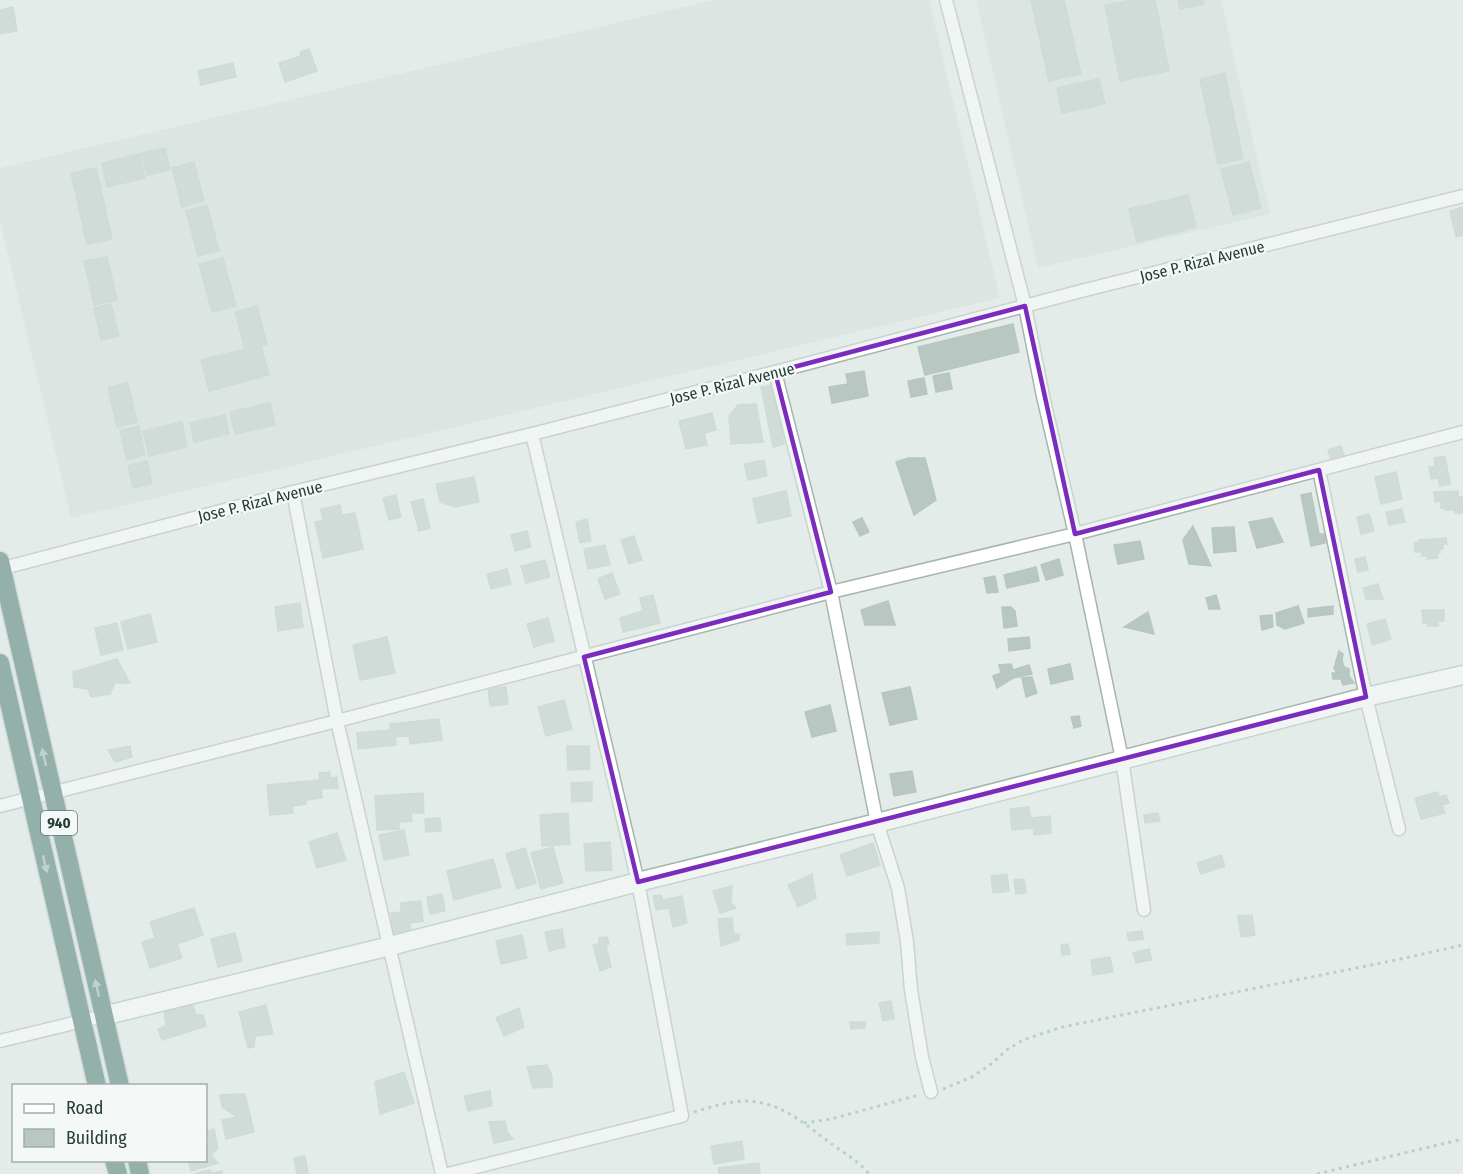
<svg xmlns="http://www.w3.org/2000/svg" width="1463" height="1174" viewBox="0 0 1463 1174" font-family="'Fira Sans Condensed',sans-serif">
  <style>
    .built { fill: #d2dcd8 }
    .building { fill: #b9c7c2; stroke: #b6c6c0; stroke-width: 1.5 }
    .lines { fill: none; stroke-linecap: round; stroke-linejoin: round }
    .street-casing { stroke: #a7b4b0; stroke-width: 15 }
    .secondary-casing { stroke: #a3b7b1; stroke-width: 21 }
    .highway-casing { stroke: #c2c9c7; stroke-width: 21 }
    .path { stroke: #86aea3; stroke-width: 3; stroke-dasharray: 3 4.5; stroke-linecap: butt }
    .street { stroke: #fff; stroke-width: 12 }
    .secondary { stroke: #fff; stroke-width: 18 }
    .highway { stroke: #32675f; stroke-width: 18 }
    .oneway { fill: #93b0ab }
    .marked { fill: none; stroke: #7b2cbf; stroke-width: 4.5; stroke-linejoin: round }
    .labels { text-anchor: middle; stroke-width: 4.5; stroke-linejoin: round; paint-order: stroke }
    .shield { fill: #f4f9f7; stroke: #627571; stroke-width: 1.5 }
    .shield-label { font-size: 15px; font-weight: bold; fill: #243d37 }
    .street-label { font-size: 16px; fill: #243d37; stroke: #f4f9f7 }
  </style>
  <rect width="100%" height="100%" fill="#e4ece9"/>
  <g class="built">
    <polygon points="713,0 929,0 1000,298 71,518 0,222 0,168"/>
    <polygon points="976,0 1221,0 1270,214 1038,268"/>
  </g>
  <g class="building">
    <polygon points="1031,0 1064,0 1081,74 1049,81"/>
    <polygon points="1132,0 1155,0 1169,71 1120,81 1105,5"/>
    <polygon points="1178,0 1203,0 1204,4 1180,9"/>
    <polygon points="13,7 17,31 0,34 0,10"/>
    <polygon points="309,49 317,71 285,82 279,63 301,56 300,52"/>
    <polygon points="233,63 236,77 201,85 198,71"/>
    <polygon points="1225,73 1243,159 1218,164 1200,79"/>
    <polygon points="1099,79 1105,104 1062,113 1057,88"/>
    <polygon points="165,148 170,170 147,175 142,153"/>
    <polygon points="140,154 145,178 107,187 102,163"/>
    <polygon points="194,162 204,201 182,207 172,168"/>
    <polygon points="1249,162 1261,208 1233,215 1221,169"/>
    <polygon points="96,168 112,239 87,244 71,173"/>
    <polygon points="1188,195 1196,227 1137,242 1129,209"/>
    <polygon points="207,205 219,251 198,256 186,211"/>
    <polygon points="1463,207 1463,235 1456,237 1450,211"/>
    <polygon points="107,257 117,300 94,305 84,261"/>
    <polygon points="223,258 236,306 212,312 199,264"/>
    <polygon points="111,304 119,336 101,340 94,308"/>
    <polygon points="257,306 267,344 261,346 269,375 209,391 201,360 245,349 235,312"/>
    <polygon points="1013,324 1019,352 925,375 918,347"/>
    <polygon points="864,371 868,396 832,403 829,387 848,384 846,374"/>
    <polygon points="949,373 952,389 936,392 933,376"/>
    <polygon points="924,378 927,394 911,397 908,381"/>
    <polygon points="128,383 137,422 117,427 108,387"/>
    <polygon points="772,385 784,444 773,447 761,387"/>
    <polygon points="270,403 275,425 235,434 230,412"/>
    <polygon points="756,404 763,442 731,444 729,416 738,405"/>
    <polygon points="712,413 716,430 704,433 707,445 686,449 679,421"/>
    <polygon points="225,415 229,434 194,442 190,423"/>
    <polygon points="182,422 187,447 149,456 143,431"/>
    <polygon points="139,426 145,455 127,460 120,431"/>
    <polygon points="1341,446 1344,455 1331,459 1328,450"/>
    <polygon points="1445,456 1450,484 1440,486 1438,478 1431,479 1429,467 1435,466 1434,458"/>
    <polygon points="908,458 925,458 936,500 914,515 896,462"/>
    <polygon points="764,460 767,476 748,480 744,464"/>
    <polygon points="147,461 152,484 133,488 128,466"/>
    <polygon points="1396,472 1402,499 1381,504 1375,477"/>
    <polygon points="474,477 479,502 455,507 440,502 436,484"/>
    <polygon points="786,491 791,516 758,523 753,499"/>
    <polygon points="786,491 791,516 758,523 753,499"/>
    <polygon points="1458,491 1458,497 1463,497 1463,513 1455,513 1455,510 1445,510 1445,507 1441,508 1441,501 1435,502 1434,492"/>
    <polygon points="1311,493 1319,534 1325,534 1325,543 1311,546 1301,495"/>
    <polygon points="396,495 401,517 389,520 383,498"/>
    <polygon points="423,499 430,528 419,531 411,502"/>
    <polygon points="340,505 342,515 355,513 363,549 323,558 315,522 323,521 321,509"/>
    <polygon points="1402,509 1405,522 1389,525 1386,512"/>
    <polygon points="1369,514 1374,531 1361,534 1357,517"/>
    <polygon points="862,518 869,532 860,536 853,522"/>
    <polygon points="1272,518 1283,542 1257,548 1249,522"/>
    <polygon points="587,519 591,541 580,543 576,522"/>
    <polygon points="1193,526 1211,566 1189,564 1183,540"/>
    <polygon points="1234,527 1236,551 1214,553 1212,528"/>
    <polygon points="527,531 531,547 515,551 511,535"/>
    <polygon points="634,536 642,560 629,564 621,540"/>
    <polygon points="1446,538 1447,544 1443,544 1443,549 1440,549 1440,553 1437,553 1438,558 1427,559 1427,556 1422,556 1422,552 1415,552 1414,543 1419,542 1419,540"/>
    <polygon points="1140,541 1144,559 1118,564 1114,545"/>
    <polygon points="605,545 610,565 588,569 584,549"/>
    <polygon points="1365,557 1368,570 1358,572 1355,559"/>
    <polygon points="1059,559 1063,575 1046,580 1041,565"/>
    <polygon points="545,560 550,577 526,583 521,566"/>
    <polygon points="1036,567 1039,581 1007,588 1004,575"/>
    <polygon points="507,569 511,584 491,589 487,574"/>
    <polygon points="612,573 620,594 605,599 598,579"/>
    <polygon points="995,576 998,592 987,593 984,578"/>
    <polygon points="1378,584 1383,599 1366,599 1363,588"/>
    <polygon points="653,595 660,623 623,632 620,618 643,611 640,598"/>
    <polygon points="1216,595 1220,609 1209,609 1206,598"/>
    <polygon points="888,601 895,625 865,625 861,610"/>
    <polygon points="300,603 303,627 278,631 275,607"/>
    <polygon points="1298,606 1304,623 1285,629 1277,625 1276,613"/>
    <polygon points="1333,606 1333,614 1308,617 1308,609"/>
    <polygon points="1002,607 1011,607 1015,611 1017,626 1004,628"/>
    <polygon points="1422,610 1444,610 1444,621 1438,621 1438,626 1428,626 1428,623 1423,623"/>
    <polygon points="1148,612 1154,634 1124,627"/>
    <polygon points="150,614 157,642 128,649 121,622"/>
    <polygon points="1272,615 1273,627 1262,630 1260,616"/>
    <polygon points="548,618 554,641 534,647 527,624"/>
    <polygon points="1385,619 1391,639 1372,645 1367,624"/>
    <polygon points="117,623 123,650 101,655 95,628"/>
    <polygon points="387,637 395,673 360,680 353,645"/>
    <polygon points="1029,637 1030,648 1009,651 1008,639"/>
    <polygon points="1339,651 1343,654 1342,660 1344,667 1349,669 1349,676 1354,683 1343,685 1341,679 1333,679 1332,673 1337,673 1334,668"/>
    <polygon points="117,659 130,683 115,683 110,694 91,697 88,689 74,687 73,672"/>
    <polygon points="1011,664 1013,670 1029,665 1032,674 1013,678 997,688 993,676 1001,673 999,665"/>
    <polygon points="1070,664 1073,679 1051,684 1048,669"/>
    <polygon points="1032,677 1037,693 1026,697 1022,678"/>
    <polygon points="506,687 508,704 490,706 488,688"/>
    <polygon points="910,687 917,719 890,725 882,693"/>
    <polygon points="564,700 572,729 546,736 538,707"/>
    <polygon points="830,705 836,731 812,737 805,712"/>
    <polygon points="1079,716 1081,726 1074,728 1071,717"/>
    <polygon points="439,719 442,740 410,744 409,736 395,737 396,745 358,749 357,733 390,730 390,724"/>
    <polygon points="130,746 132,757 115,762 108,750"/>
    <polygon points="567,746 589,746 590,769 568,770"/>
    <polygon points="912,771 916,792 894,796 890,774"/>
    <polygon points="330,772 330,778 337,777 338,788 321,789 322,798 306,800 306,804 292,806 293,813 270,815 267,785 320,780 319,773"/>
    <polygon points="592,782 592,801 572,802 571,783"/>
    <polygon points="1438,792 1439,797 1446,795 1449,803 1442,805 1445,813 1421,819 1415,798"/>
    <polygon points="423,793 424,813 411,813 412,821 399,822 399,829 377,830 375,796"/>
    <polygon points="1029,807 1032,828 1012,830 1010,809"/>
    <polygon points="568,813 570,844 542,846 540,815"/>
    <polygon points="1158,813 1160,821 1145,823 1144,815"/>
    <polygon points="1050,816 1051,833 1034,835 1032,818"/>
    <polygon points="440,818 441,831 426,832 425,819"/>
    <polygon points="404,830 409,855 384,860 379,835"/>
    <polygon points="337,833 346,860 317,868 309,842"/>
    <polygon points="610,842 612,870 586,871 584,844"/>
    <polygon points="873,843 880,865 847,876 840,855"/>
    <polygon points="553,847 563,883 541,889 531,853"/>
    <polygon points="525,848 536,883 517,889 506,854"/>
    <polygon points="1221,855 1225,866 1201,874 1197,863"/>
    <polygon points="493,859 501,887 454,900 447,871"/>
    <polygon points="812,874 816,898 798,907 788,885"/>
    <polygon points="1007,874 1009,891 993,893 991,876"/>
    <polygon points="1024,879 1026,893 1016,894 1014,880"/>
    <polygon points="732,886 731,902 736,908 720,913 713,891"/>
    <polygon points="442,894 445,911 430,914 427,897"/>
    <polygon points="661,895 663,900 682,896 687,923 673,927 669,908 656,910 653,896"/>
    <polygon points="421,901 423,921 410,923 411,932 393,933 391,913 401,912 401,903"/>
    <polygon points="194,908 203,935 177,944 182,958 150,968 142,942 155,938 150,922"/>
    <polygon points="1252,915 1255,935 1241,937 1238,916"/>
    <polygon points="732,918 734,934 739,934 739,940 721,946 718,919"/>
    <polygon points="562,929 565,947 549,951 545,932"/>
    <polygon points="1142,931 1143,939 1129,941 1127,933"/>
    <polygon points="879,932 879,943 847,945 846,934"/>
    <polygon points="235,933 242,961 218,967 211,939"/>
    <polygon points="522,935 527,958 501,964 496,941"/>
    <polygon points="607,937 609,944 606,945 611,967 600,971 593,945 599,944 599,938"/>
    <polygon points="1068,944 1070,954 1062,955 1061,945"/>
    <polygon points="1149,949 1152,960 1136,963 1133,953"/>
    <polygon points="1110,957 1113,972 1093,975 1091,960"/>
    <polygon points="191,1000 196,1015 203,1015 206,1026 162,1040 158,1029 166,1026 164,1011"/>
    <polygon points="891,1001 894,1019 883,1021 879,1003"/>
    <polygon points="266,1005 273,1034 255,1036 254,1047 248,1048 239,1012"/>
    <polygon points="519,1008 524,1027 504,1036 496,1018"/>
    <polygon points="850,1022 865,1022 865,1028 851,1029"/>
    <polygon points="547,1065 552,1076 552,1087 533,1088 527,1067"/>
    <polygon points="404,1072 414,1103 380,1114 375,1082"/>
    <polygon points="490,1091 492,1106 468,1111 464,1096"/>
    <polygon points="245,1094 254,1132 226,1139 222,1120 237,1117 222,1107 220,1095"/>
    <polygon points="505,1121 507,1132 513,1139 494,1143 489,1122"/>
    <polygon points="214,1129 218,1148 211,1155 218,1163 191,1171 188,1160 206,1160 206,1146 209,1145 208,1131"/>
    <polygon points="742,1141 744,1159 714,1164 711,1146"/>
    <polygon points="305,1156 308,1174 297,1174 294,1158"/>
    <polygon points="759,1163 760,1174 719,1174 718,1168"/>
    <polygon points="210,1170 211,1173 222,1171 222,1174 194,1174"/>
  </g>
  <g class="lines">
    <defs>
      <g id="street">
        <polyline points="946,0 1025,306 1043,396 1075,534 1122,759 1144,910"/>
        <polyline points="775,372 831,592 877,823 898,888 907,942 911,990 922,1057 931,1092"/>
        <polyline points="1319,470 1366,697 1399,829"/>
        <polyline points="293,492 337,721 442,1174"/>
        <polyline points="0,569 293,492 532,434 775,372 1085,290 1463,196"/>
        <polyline points="0,806 337,721 831,592 1075,534 1463,432"/>
        <polyline points="0,1041 103,1016"/>
        <polyline points="448,1174 682,1116 638,882 532,434"/>
      </g>
      <polyline id="secondary" points="103,1016 390,946 638,882 877,823 1366,697 1463,675"/>
      <g id="highway">
        <polyline points="0,561 120,1086"/>
        <polyline points="0,663 97,1086"/>
        <polyline points="114,1160 118,1174"/>
        <polyline points="137,1160 140,1174"/>
      </g>
    </defs>
    <use href="#street" class="street-casing"/>
    <use href="#secondary" class="secondary-casing"/>
    <use href="#highway" class="highway-casing"/>
    <g class="path">
      <polyline points="943,1089 972,1077 991,1064 1008,1049 1023,1040 1062,1027 1396,960 1463,945"/>
      <path d="M694,1112C715,1106 739,1097 762,1103C787,1108 809,1127 829,1142C842,1152 859,1161 869,1174"/>
      <polyline points="804,1123 831,1119 919,1095"/>
      <polyline points="1317,1174 1463,1139"/>
    </g>
    <use href="#street" class="street"/>
    <use href="#secondary" class="secondary"/>
    <use href="#highway" class="highway"/>
  </g>
  <defs><path id="oneway-solid" d="M-6-.8H1V-3.2L6.5 0L1 3.2V.8H-6Z" transform="scale(1.5)"/></defs>
  <g class="oneway">
    <use href="#oneway-solid" transform="translate(44 757) rotate(-103)"/>
    <use href="#oneway-solid" transform="translate(45 864) rotate(77)"/>
    <use href="#oneway-solid" transform="translate(97 988) rotate(-103)"/>
  </g>
  <path d="M0 0H1463V1174H0ZM1025,306L1075,534L1319,470L1366,697L638,882L584,657L831,592L775,372Z" fill="#e4ece9" fill-opacity=".55" fill-rule="evenodd"/>
  <path class="marked" d="M1025,306L1075,534L1319,470L1366,697L638,882L584,657L831,592L775,372Z"/>
  <g class="labels">
    <rect class="shield" x="41" y="811" width="36" height="24" rx="4.5"/>
    <g class="shield-label">
      <text x="59" y="828">940</text>
    </g>
    <g class="street-label">
      <text transform="translate(1202 261) rotate(-14)" y="6">Jose P. Rizal Avenue</text>
      <text transform="translate(732 383) rotate(-14)" y="6">Jose P. Rizal Avenue</text>
      <text transform="translate(260 501) rotate(-14)" y="6">Jose P. Rizal Avenue</text>
    </g>
  </g>
  <rect x="12" y="1084" width="195" height="78" fill="#f4f9f7" stroke="#a1aeaa" stroke-width="1.5"/>
  <rect x="24" y="1104" width="30" height="9" fill="#ffffff" stroke="#a1aeaa" stroke-width="1.5"/>
  <text x="66" y="1114" font-size="18" fill="#243d37">Road</text>
  <rect x="24" y="1129" width="30" height="18" fill="#b9c7c2" stroke="#a1aeaa" stroke-width="1.5"/>
  <text x="66" y="1144" font-size="18" fill="#243d37">Building</text>
</svg>
